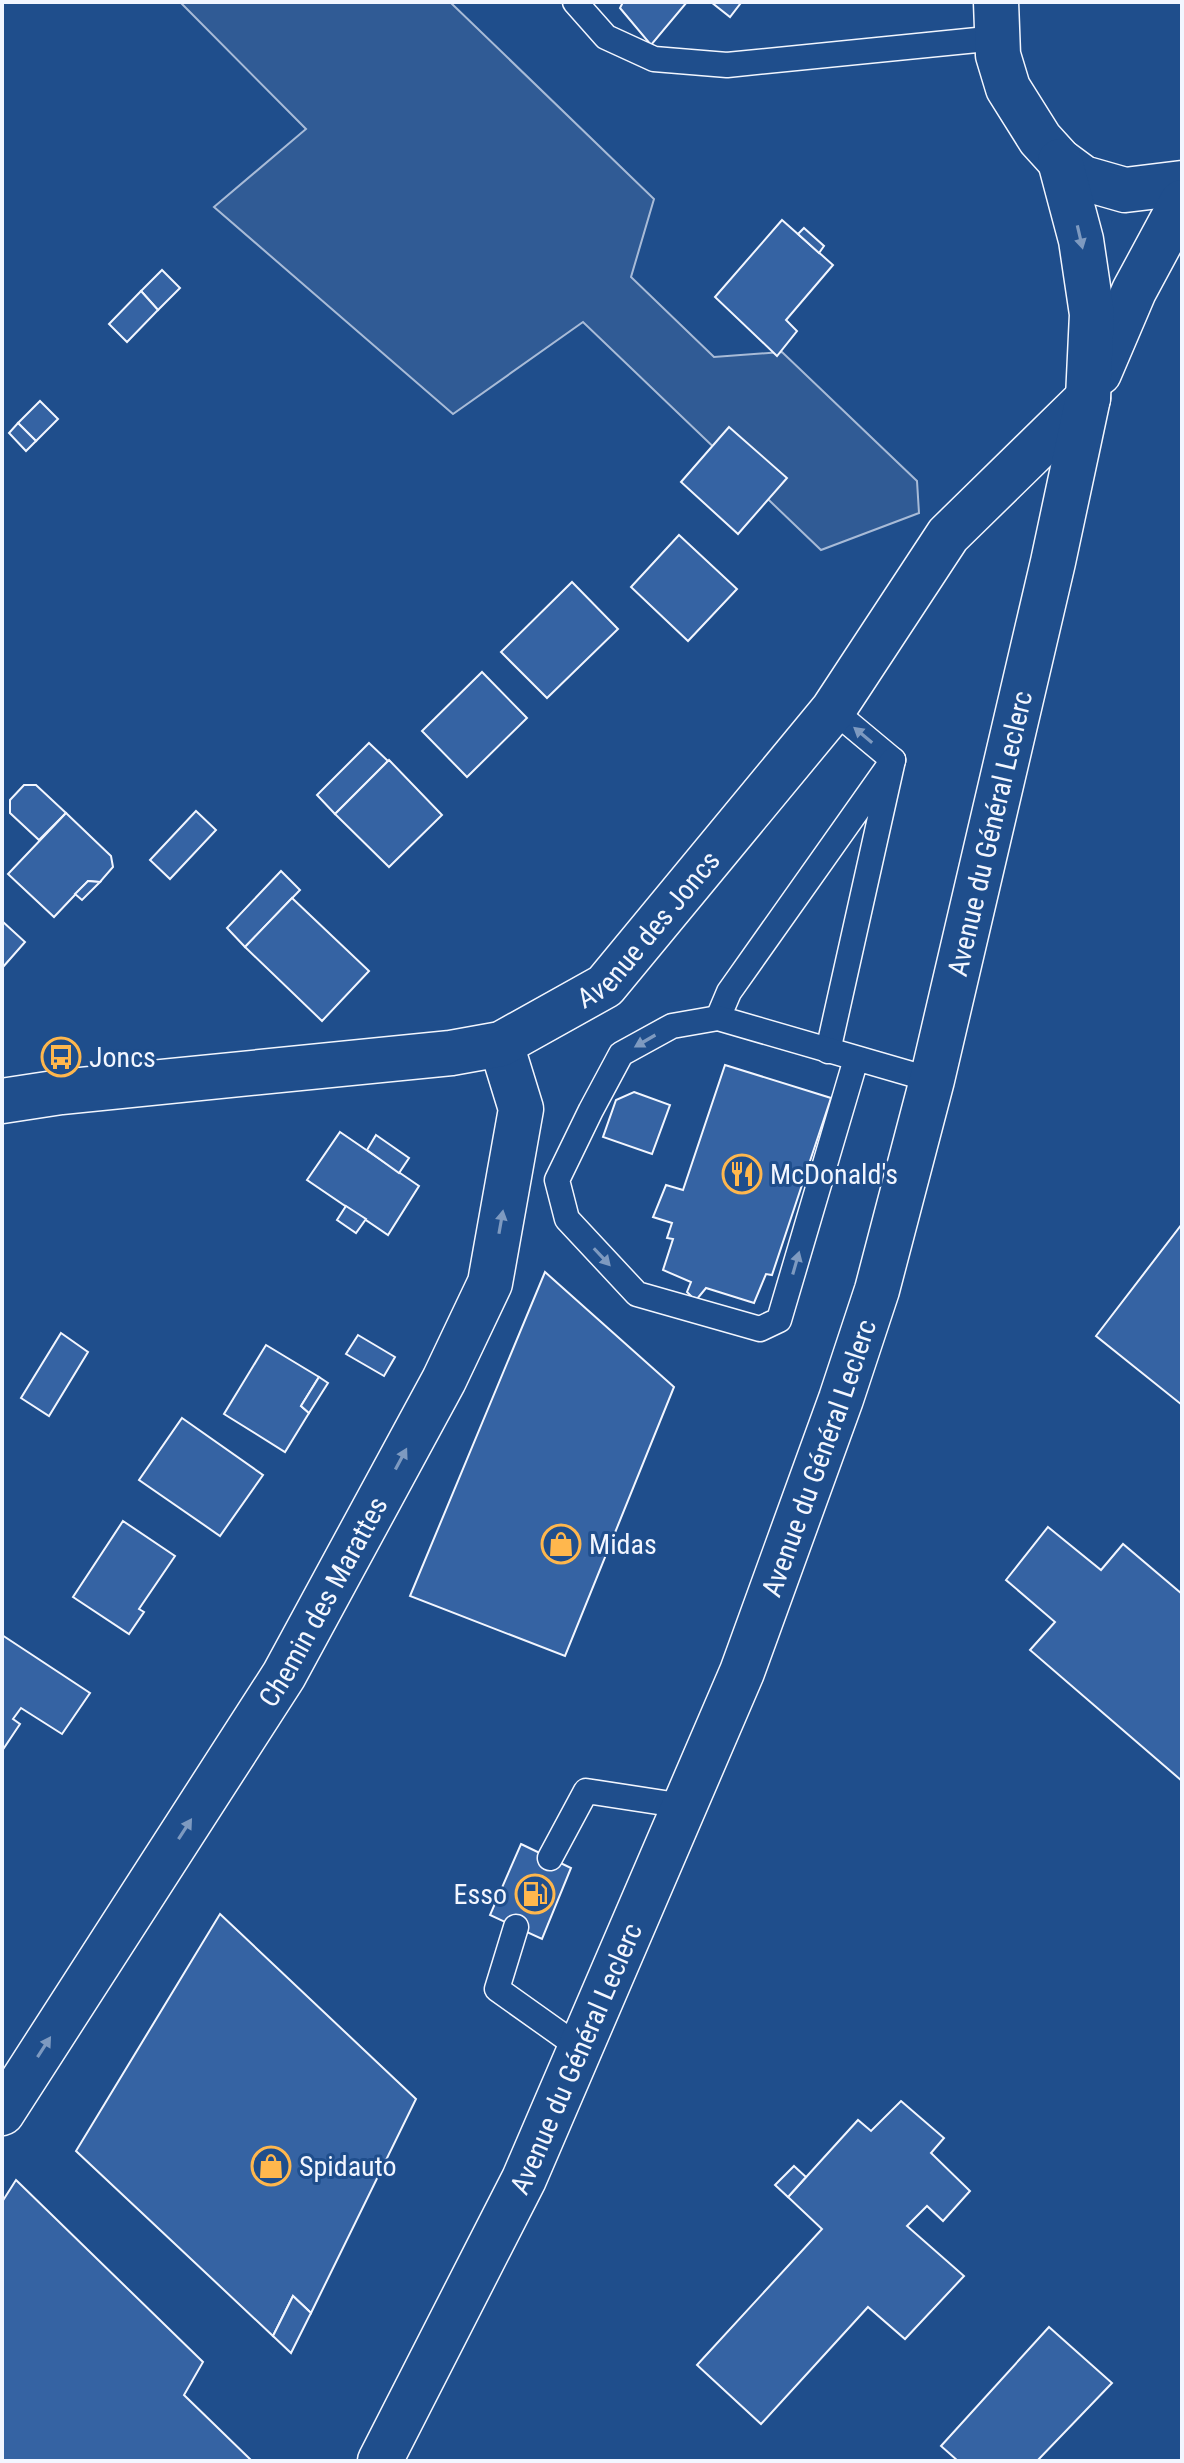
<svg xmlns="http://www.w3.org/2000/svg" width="1184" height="2463" viewBox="0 0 1184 2463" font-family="'Roboto Condensed',sans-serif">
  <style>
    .green { fill: #305b95; stroke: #a8bbd7; stroke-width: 2 }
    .building { fill: #3563a3; stroke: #f2f6ff; stroke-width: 2 }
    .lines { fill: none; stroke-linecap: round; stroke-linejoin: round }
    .service-casing { stroke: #f2f6ff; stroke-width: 27 }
    .minor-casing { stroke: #f2f6ff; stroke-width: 47 }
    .tertiary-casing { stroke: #f2f6ff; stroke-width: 47 }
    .secondary-casing { stroke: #f2f6ff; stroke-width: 47 }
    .service { stroke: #1f4e8c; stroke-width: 24 }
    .minor { stroke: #1f4e8c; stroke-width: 44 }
    .tertiary { stroke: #1f4e8c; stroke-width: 44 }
    .secondary { stroke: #1f4e8c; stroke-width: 44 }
    .oneway { fill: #7e9ac0 }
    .labels { text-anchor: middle; stroke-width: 6; stroke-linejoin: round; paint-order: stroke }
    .street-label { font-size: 28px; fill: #f2f6ff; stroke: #1f4e8c }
    .poi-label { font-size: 28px; fill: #f2f6ff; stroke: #1f4e8c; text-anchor: start }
  </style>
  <rect width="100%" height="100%" fill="#1f4e8c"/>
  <polygon class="green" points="180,2 450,2 654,199 631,277 714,357 782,352 917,481 919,513 821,550 583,322 453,414 214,207 306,129"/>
  <g class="building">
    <polygon points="623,2 687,2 651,45 620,8"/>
    <polygon points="711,2 738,2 740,4 730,17"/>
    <polygon points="782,220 833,265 786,320 797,331 777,356 715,297"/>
    <polygon points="804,228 824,246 819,253 798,234"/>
    <polygon points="162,270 180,288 158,310 141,291"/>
    <polygon points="141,291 158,310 127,342 109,324"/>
    <polygon points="40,401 58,419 36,441 18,423"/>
    <polygon points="18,423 36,441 26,451 9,433"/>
    <polygon points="729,427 787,478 738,534 681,482"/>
    <polygon points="679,535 737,589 688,641 631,587"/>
    <polygon points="572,582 618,629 547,698 501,652"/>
    <polygon points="482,672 527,718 467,777 422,731"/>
    <polygon points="369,743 388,761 335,814 317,795"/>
    <polygon points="389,760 442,815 389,867 335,814"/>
    <polygon points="24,785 36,785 66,813 39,840 10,813 10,800"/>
    <polygon points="196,811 216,830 170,879 150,860"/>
    <polygon points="66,813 111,856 113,867 100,882 88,881 54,917 8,874"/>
    <polygon points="281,871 300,890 245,947 227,928"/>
    <polygon points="88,881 100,882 82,900 75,894"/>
    <polygon points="292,898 369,971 322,1021 245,947"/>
    <polygon points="2,921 25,942 3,967 2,966"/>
    <polygon points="725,1065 831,1098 772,1275 766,1274 754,1303 706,1288 697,1299 692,1297 687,1292 691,1282 663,1270 673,1239 667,1238 672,1223 653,1217 666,1185 683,1190"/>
    <polygon points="634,1092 670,1105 652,1154 603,1137 616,1100"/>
    <polygon points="340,1132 419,1186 388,1235 307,1180"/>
    <polygon points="376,1135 409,1158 399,1173 367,1150"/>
    <polygon points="346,1206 366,1219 356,1233 337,1220"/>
    <polygon points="1182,1224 1182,1405 1096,1336"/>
    <polygon points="545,1272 674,1387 565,1656 410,1596"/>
    <polygon points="61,1333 88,1352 49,1416 21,1398"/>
    <polygon points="358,1335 395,1357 384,1376 346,1354"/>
    <polygon points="266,1345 319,1377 301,1406 309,1413 285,1452 224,1414"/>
    <polygon points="319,1377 328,1383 309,1413 301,1406"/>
    <polygon points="182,1418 263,1475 220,1536 139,1480"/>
    <polygon points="123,1521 175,1556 139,1609 144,1612 129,1634 73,1597"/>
    <polygon points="1048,1527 1101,1570 1123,1544 1182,1594 1182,1781 1030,1650 1055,1622 1006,1580"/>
    <polygon points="2,1635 90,1693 62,1734 21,1708 13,1719 20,1724 2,1751"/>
    <polygon points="521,1844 571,1868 542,1939 490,1915"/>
    <polygon points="220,1914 416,2099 311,2313 293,2296 273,2336 76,2151"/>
    <polygon points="901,2101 944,2138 931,2153 970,2191 943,2221 927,2206 907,2226 964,2276 905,2339 868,2307 761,2424 697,2365 822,2229 788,2197 858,2120 871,2131"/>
    <polygon points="794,2166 806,2177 788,2197 775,2185"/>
    <polygon points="16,2180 203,2362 184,2395 252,2461 2,2461 2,2202"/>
    <polygon points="293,2296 311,2313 291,2353 273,2336"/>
    <polygon points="1049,2327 1112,2383 1037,2461 958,2461 941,2446"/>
  </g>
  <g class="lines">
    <defs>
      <g id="service">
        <polyline points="575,2 606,37 654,59 727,65 997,38"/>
        <polyline points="833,710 893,760"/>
        <polyline points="718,1018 729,992 893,760 828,1051"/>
        <polyline points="856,1059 779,1320 760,1329 637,1294 567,1219 557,1180 591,1110 621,1054 672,1026 718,1018 932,1080"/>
        <polyline points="550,1858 586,1791 684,1806"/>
        <polyline points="516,1927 497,1989 580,2048"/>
      </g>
      <g id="minor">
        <path id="s1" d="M2,2113L284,1675L444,1380L490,1283L521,1109L501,1044"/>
      </g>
      <g id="tertiary">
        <path id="s2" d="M2,1101L61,1092L451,1053L501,1044L605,986L833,710L948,535L1088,398"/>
      </g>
      <g id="secondary">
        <polyline points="996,2 998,55 1008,88 1040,139 1060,161 1083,178 1125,190 1182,183"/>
        <polyline points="1099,373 1134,291 1182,202"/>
        <path id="s3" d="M380,2461L524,2179L742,1672L841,1399L877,1290L932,1080L1053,562L1088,398L1092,314L1081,240L1060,161"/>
      </g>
    </defs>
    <use href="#service" class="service-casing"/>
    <use href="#minor" class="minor-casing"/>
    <use href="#tertiary" class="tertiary-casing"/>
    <use href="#secondary" class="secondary-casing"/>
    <use href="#service" class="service"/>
    <use href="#minor" class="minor"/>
    <use href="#tertiary" class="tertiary"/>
    <use href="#secondary" class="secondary"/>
  </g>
  <defs><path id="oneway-solid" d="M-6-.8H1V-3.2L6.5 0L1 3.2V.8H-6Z" transform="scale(2)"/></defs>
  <g class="oneway">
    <use href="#oneway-solid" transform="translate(1080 237) rotate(77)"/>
    <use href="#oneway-solid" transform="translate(863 735) rotate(-140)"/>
    <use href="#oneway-solid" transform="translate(645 1041) rotate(150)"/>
    <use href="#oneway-solid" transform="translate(501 1222) rotate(-80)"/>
    <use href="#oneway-solid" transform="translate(602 1257) rotate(47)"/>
    <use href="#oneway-solid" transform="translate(796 1263) rotate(-74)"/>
    <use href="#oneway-solid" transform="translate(401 1459) rotate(-62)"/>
    <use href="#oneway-solid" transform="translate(185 1829) rotate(-57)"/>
    <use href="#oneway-solid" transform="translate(44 2047) rotate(-57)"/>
  </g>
  <defs>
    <symbol id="bus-ring" viewBox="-11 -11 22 22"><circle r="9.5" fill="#1f4e8c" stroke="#ffb74d" stroke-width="1.5"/><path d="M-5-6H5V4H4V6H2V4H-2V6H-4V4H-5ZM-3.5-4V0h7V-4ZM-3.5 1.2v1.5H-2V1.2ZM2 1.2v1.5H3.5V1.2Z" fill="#ffb74d"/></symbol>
    <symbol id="restaurant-ring" viewBox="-11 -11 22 22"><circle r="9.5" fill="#1f4e8c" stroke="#ffb74d" stroke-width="1.5"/><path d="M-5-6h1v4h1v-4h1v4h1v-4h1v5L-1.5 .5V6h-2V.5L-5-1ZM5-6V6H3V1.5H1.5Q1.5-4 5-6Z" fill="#ffb74d"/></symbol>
    <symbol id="shop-ring" viewBox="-11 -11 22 22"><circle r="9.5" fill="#1f4e8c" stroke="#ffb74d" stroke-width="1.5"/><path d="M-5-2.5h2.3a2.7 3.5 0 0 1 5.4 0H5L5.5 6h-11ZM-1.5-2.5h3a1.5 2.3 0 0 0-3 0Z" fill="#ffb74d"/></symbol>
    <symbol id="fuel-ring" viewBox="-11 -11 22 22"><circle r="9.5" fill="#1f4e8c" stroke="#ffb74d" stroke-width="1.5"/><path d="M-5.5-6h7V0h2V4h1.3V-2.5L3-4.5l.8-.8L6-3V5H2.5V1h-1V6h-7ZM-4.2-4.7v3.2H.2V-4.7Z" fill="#ffb74d"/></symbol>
  </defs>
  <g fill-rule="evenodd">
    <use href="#bus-ring" x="39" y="1035" width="44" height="44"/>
    <use href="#restaurant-ring" x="720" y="1152" width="44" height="44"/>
    <use href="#shop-ring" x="539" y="1522" width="44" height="44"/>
    <use href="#fuel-ring" x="513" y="1872" width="44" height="44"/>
    <use href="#shop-ring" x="249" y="2144" width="44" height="44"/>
  </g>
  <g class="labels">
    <g class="street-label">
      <text dy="10" stroke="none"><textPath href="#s3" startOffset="1744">Avenue du Général Leclerc</textPath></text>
      <text dy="10" stroke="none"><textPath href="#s2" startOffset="692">Avenue des Joncs</textPath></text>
      <text dy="10" stroke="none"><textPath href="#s3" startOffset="1096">Avenue du Général Leclerc</textPath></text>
      <text dy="10" stroke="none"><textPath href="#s1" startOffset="604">Chemin des Marattes</textPath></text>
      <text dy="10" stroke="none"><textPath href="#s3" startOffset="448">Avenue du Général Leclerc</textPath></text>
    </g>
    <g class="poi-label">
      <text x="89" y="1067">Joncs</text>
      <text x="770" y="1184">McDonald's</text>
      <text x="589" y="1554">Midas</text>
      <text x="507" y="1904" text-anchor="end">Esso</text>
      <text x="299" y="2176">Spidauto</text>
    </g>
  </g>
  <rect width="1184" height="2463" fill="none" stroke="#f2f6ff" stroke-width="8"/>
</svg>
